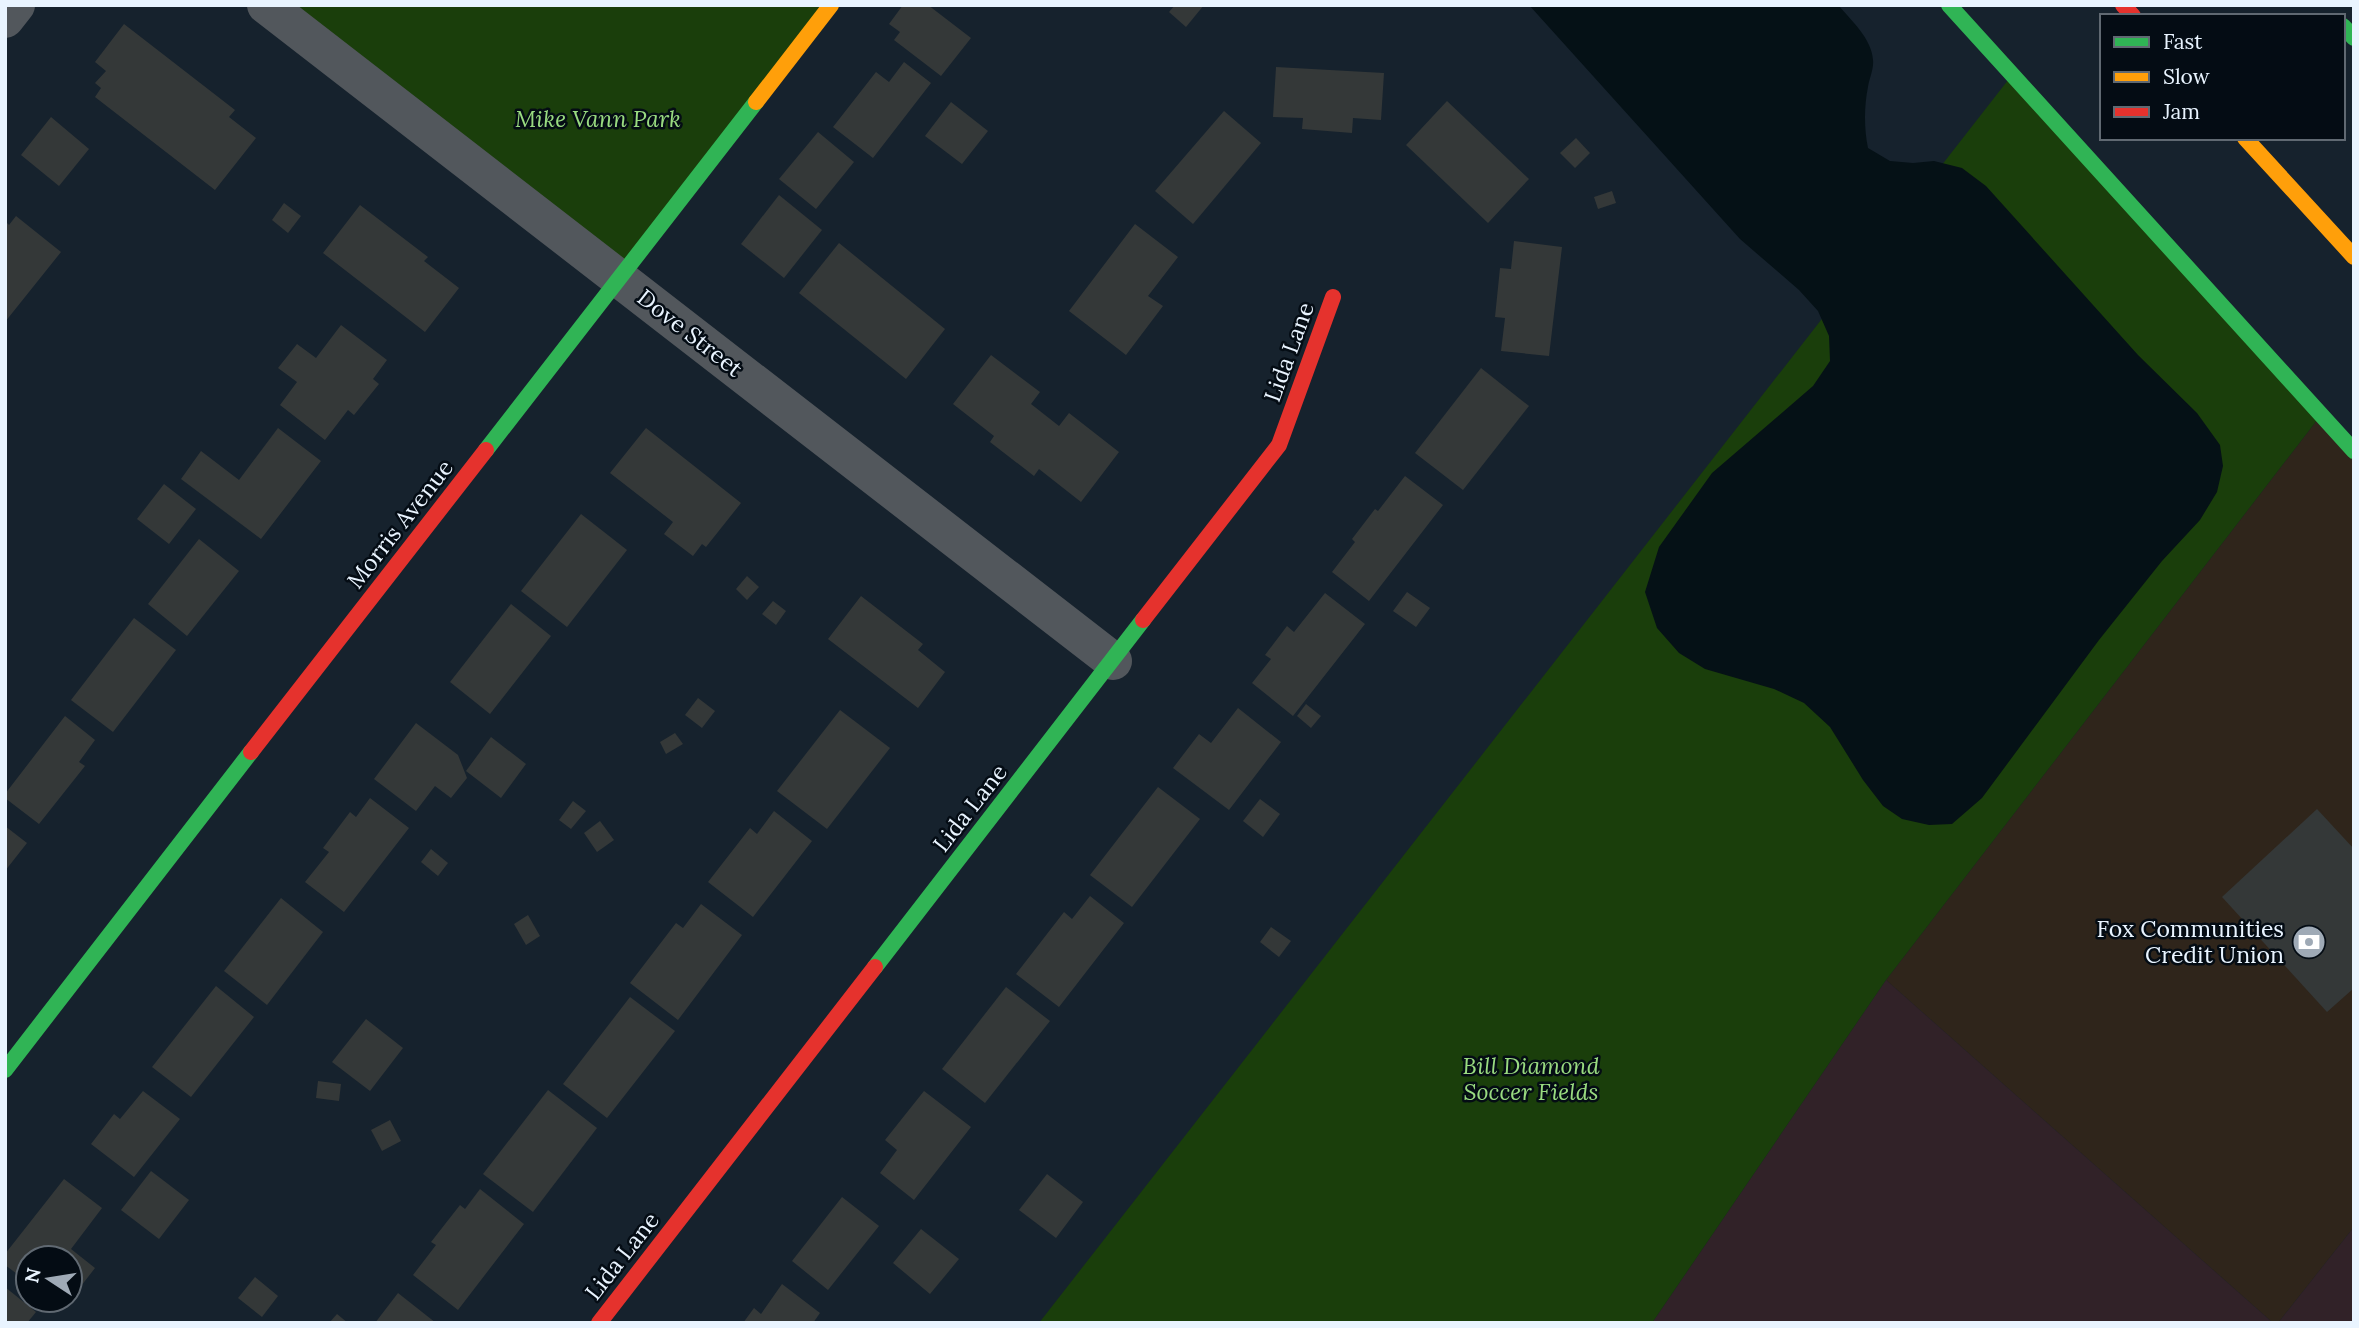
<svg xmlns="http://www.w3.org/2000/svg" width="2359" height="1328" viewBox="0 0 2359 1328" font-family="Lora,serif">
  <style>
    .commercial { fill: #2f251b }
    .industrial { fill: #312228 }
    .green { fill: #1a3e0b }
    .water { fill: #051116 }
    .building { fill: #343838 }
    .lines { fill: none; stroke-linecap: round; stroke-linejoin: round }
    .street { stroke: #52575c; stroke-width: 38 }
    .fast { stroke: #30b455; stroke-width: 16 }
    .slow { stroke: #ff9f0a; stroke-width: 16 }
    .jam { stroke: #e5322d; stroke-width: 16 }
    .labels { text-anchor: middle; stroke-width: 5; stroke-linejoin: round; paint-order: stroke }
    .park-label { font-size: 23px; font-style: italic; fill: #99db80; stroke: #040c14 }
    .street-label { font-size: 23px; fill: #e9f4ff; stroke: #040c14 }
    .poi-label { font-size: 23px; fill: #e9f4ff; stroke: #040c14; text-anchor: end }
  </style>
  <rect width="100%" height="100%" fill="#16222d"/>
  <polygon class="commercial" points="2321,415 2354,451 2354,1227 2278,1323 2273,1323 1886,980"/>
  <g class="industrial">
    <polygon points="1886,980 2273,1323 1652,1323"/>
    <polygon points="2354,1227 2354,1323 2278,1323"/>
  </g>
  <g class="green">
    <polygon points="266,5 831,5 619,279"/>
    <polygon points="2012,75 2321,415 1886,980 1652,1323 1039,1323"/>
  </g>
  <path class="water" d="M1529,5H1838C1851,20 1872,39 1873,60C1874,69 1869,79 1868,87C1864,106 1864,129 1868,148L1890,161L1913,163L1934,161L1962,168L1986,186L2138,355L2197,413L2220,445L2223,466L2217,492L2200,520L2162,561L2099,640L1982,798L1952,824L1929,825L1902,819L1883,806L1863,780L1830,727L1804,703L1774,689L1705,669L1679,653L1657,628L1645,592L1659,547L1712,473L1813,386L1830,361L1829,336L1818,311L1799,290L1740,239Z"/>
  <g class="building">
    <polygon points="903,5 918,7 920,5 928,5 971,38 941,76 894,40 900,32 889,24"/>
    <polygon points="1175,5 1204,5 1186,27 1169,12"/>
    <polygon points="124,24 235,110 229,117 256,138 215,190 95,97 101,88 95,83 106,71 95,62"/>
    <polygon points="904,62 931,83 873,158 833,127 876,72 889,82"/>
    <polygon points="1276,67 1384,73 1381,120 1353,118 1352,133 1302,129 1303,118 1273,117"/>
    <polygon points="1447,101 1529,179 1488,223 1406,145"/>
    <polygon points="951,102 988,131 962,164 925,136"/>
    <polygon points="1224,111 1261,143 1193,224 1155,191"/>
    <polygon points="51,117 89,149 59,186 21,155"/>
    <polygon points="818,132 854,162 816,209 779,179"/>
    <polygon points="1576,138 1590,153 1575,168 1560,153"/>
    <polygon points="1612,191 1616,203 1598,209 1594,197"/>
    <polygon points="779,195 822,230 784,278 741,244"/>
    <polygon points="284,203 301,216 288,233 272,220"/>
    <polygon points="360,205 428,257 424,261 459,288 425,332 323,253"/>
    <polygon points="16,216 61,252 5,322 5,221 9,225"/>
    <polygon points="1135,224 1178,257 1148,296 1163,306 1126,355 1069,311"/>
    <polygon points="1514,241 1562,247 1549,356 1501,351 1505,318 1495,317 1500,268 1511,269"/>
    <polygon points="839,243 945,329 906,379 799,293"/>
    <polygon points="341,325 387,360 373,379 379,384 354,415 348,410 325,440 280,405 297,382 278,368 297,344 316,358"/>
    <polygon points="991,355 1040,392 1031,404 1059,426 1069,413 1119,452 1081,502 1039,469 1034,476 990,442 994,436 953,404"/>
    <polygon points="1481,368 1529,406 1463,490 1415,453"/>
    <polygon points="278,428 321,461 261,539 181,479 201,451 239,480"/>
    <polygon points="646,428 741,503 706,547 702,544 693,556 664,534 673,522 610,473"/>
    <polygon points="1405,476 1443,505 1369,601 1332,572 1355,542 1352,539 1375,509 1378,511"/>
    <polygon points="164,484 196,509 169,544 137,519"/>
    <polygon points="581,514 627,550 567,627 521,591"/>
    <polygon points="199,539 239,571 187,636 148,604"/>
    <polygon points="747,576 759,587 747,600 736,589"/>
    <polygon points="1407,592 1430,608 1416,627 1393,611"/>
    <polygon points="1325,593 1365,624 1293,716 1252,683 1271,659 1265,655 1287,626 1294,632"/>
    <polygon points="861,596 923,644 918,650 945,672 918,708 828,639"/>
    <polygon points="773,601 786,611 776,625 762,614"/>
    <polygon points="511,604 551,636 490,714 450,682"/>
    <polygon points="134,618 176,650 113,732 71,700"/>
    <polygon points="698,698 715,711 702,728 685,715"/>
    <polygon points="1306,704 1321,716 1311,728 1297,716"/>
    <polygon points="1238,708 1281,742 1229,810 1173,768 1199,734 1211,743"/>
    <polygon points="840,710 890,748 827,829 777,791"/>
    <polygon points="65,716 95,740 79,762 85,766 39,824 5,798 5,794"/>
    <polygon points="416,723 458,755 467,778 451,798 435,786 416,811 374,779"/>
    <polygon points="675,733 683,744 666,754 660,742"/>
    <polygon points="491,737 526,764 501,798 466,771"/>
    <polygon points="1158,787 1200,819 1132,907 1090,875"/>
    <polygon points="370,798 409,828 344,912 305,882 329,852 323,848 350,812 356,817"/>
    <polygon points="1260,799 1280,814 1263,837 1243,821"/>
    <polygon points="573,801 586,811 571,829 559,820"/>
    <polygon points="2317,809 2354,849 2354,988 2327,1012 2222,897"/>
    <polygon points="774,811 812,841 753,917 708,882 750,828 757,834"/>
    <polygon points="600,821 614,840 597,852 584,833"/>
    <polygon points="5,826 27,843 5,871"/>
    <polygon points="431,849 448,863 438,876 421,862"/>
    <polygon points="1090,896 1124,923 1059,1007 1016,974 1064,912 1072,919"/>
    <polygon points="281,898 323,932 267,1005 224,971"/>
    <polygon points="701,904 742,935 678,1020 630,983 676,923 683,928"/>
    <polygon points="528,915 540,936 526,945 514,924"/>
    <polygon points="1271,927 1291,941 1279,957 1260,942"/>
    <polygon points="216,986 254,1017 191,1097 152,1067"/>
    <polygon points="1006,987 1050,1021 985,1103 942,1069"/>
    <polygon points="630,997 675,1031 607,1118 563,1084"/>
    <polygon points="366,1019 403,1048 370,1091 332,1062"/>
    <polygon points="318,1081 341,1084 339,1101 316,1098"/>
    <polygon points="548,1090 597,1128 533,1212 483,1174"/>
    <polygon points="143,1091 180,1119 134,1177 91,1144 114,1114 120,1119"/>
    <polygon points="924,1091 971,1127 914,1200 880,1173 897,1150 885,1140"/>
    <polygon points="390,1120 401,1141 382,1151 371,1130"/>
    <polygon points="151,1171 189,1200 159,1239 121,1210"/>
    <polygon points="1047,1174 1083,1202 1056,1238 1019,1210"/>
    <polygon points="64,1179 102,1208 71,1249 95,1268 78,1290 70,1284 70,1258 28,1258 28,1282 5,1265 5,1254"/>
    <polygon points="480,1189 524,1224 458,1310 413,1275 436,1245 431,1242 460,1205 465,1209"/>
    <polygon points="842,1197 879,1226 828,1290 792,1261"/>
    <polygon points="921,1229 959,1259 930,1294 893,1263"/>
    <polygon points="255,1277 278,1296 262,1317 238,1298"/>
    <polygon points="782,1284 820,1313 813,1323 743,1323 754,1308 761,1314"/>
    <polygon points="5,1287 36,1312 27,1323 5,1323"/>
    <polygon points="398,1293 436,1323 375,1323"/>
    <polygon points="337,1314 348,1323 329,1323"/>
  </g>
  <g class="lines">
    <g class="street">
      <polyline points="266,5 1113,661"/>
      <polyline points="5,19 16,5"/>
    </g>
    <g class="fast">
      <polyline points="1949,5 2354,451"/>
      <polyline points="2343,26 2354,38"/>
      <polyline points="486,450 756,102"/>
      <polyline points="875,967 1143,620"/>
      <polyline points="5,1070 251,752"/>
    </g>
    <g class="slow">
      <polyline points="756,102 831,5"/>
      <polyline points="2245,138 2354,257"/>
    </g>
    <g class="jam">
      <polyline points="2123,5 2133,16"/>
      <polyline points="1143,620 1279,445 1333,297"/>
      <polyline points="251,752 486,450"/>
      <polyline points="599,1323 875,967"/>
    </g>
  </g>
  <defs>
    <symbol id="bank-disc" viewBox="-11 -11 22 22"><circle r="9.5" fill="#9faab6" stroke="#040c14"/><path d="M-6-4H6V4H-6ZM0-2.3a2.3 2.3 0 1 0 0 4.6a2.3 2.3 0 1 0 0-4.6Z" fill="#fff"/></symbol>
  </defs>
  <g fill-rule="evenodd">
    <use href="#bank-disc" x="2290" y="923" width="38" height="38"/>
  </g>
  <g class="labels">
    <g class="park-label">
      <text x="598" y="127">Mike Vann Park</text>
      <text x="1531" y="1074">Bill Diamond<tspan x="1531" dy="26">Soccer Fields</tspan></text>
    </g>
    <g class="street-label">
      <text transform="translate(690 333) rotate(38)" y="8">Dove Street</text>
      <text transform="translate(1289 352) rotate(-70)" y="8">Lida Lane</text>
      <text transform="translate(400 524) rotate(-52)" y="8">Morris Avenue</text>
      <text transform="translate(970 808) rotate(-52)" y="8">Lida Lane</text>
      <text transform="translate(622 1256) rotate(-52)" y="8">Lida Lane</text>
    </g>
    <g class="poi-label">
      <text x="2284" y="937">Fox Communities<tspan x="2284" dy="26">Credit Union</tspan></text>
    </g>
  </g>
  <rect width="2359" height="1328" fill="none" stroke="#e9f4ff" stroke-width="14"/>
  <rect x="2100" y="14" width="245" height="126" fill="#040c14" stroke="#606972" stroke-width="2"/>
  <rect x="2114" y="37" width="35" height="10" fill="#30b455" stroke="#606972" stroke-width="2"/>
  <text x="2163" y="49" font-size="21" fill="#e9f4ff">Fast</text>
  <rect x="2114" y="72" width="35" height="10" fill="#ff9f0a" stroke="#606972" stroke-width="2"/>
  <text x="2163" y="84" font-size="21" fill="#e9f4ff">Slow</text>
  <rect x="2114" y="107" width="35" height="10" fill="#e5322d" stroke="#606972" stroke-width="2"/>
  <text x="2163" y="119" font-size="21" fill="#e9f4ff">Jam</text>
  <g transform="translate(49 1279) rotate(282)"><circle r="33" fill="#040c14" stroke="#606972" stroke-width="2"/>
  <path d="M0-5L12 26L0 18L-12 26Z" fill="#9faab6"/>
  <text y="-10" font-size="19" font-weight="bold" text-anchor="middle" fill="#e9f4ff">N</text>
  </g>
</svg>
